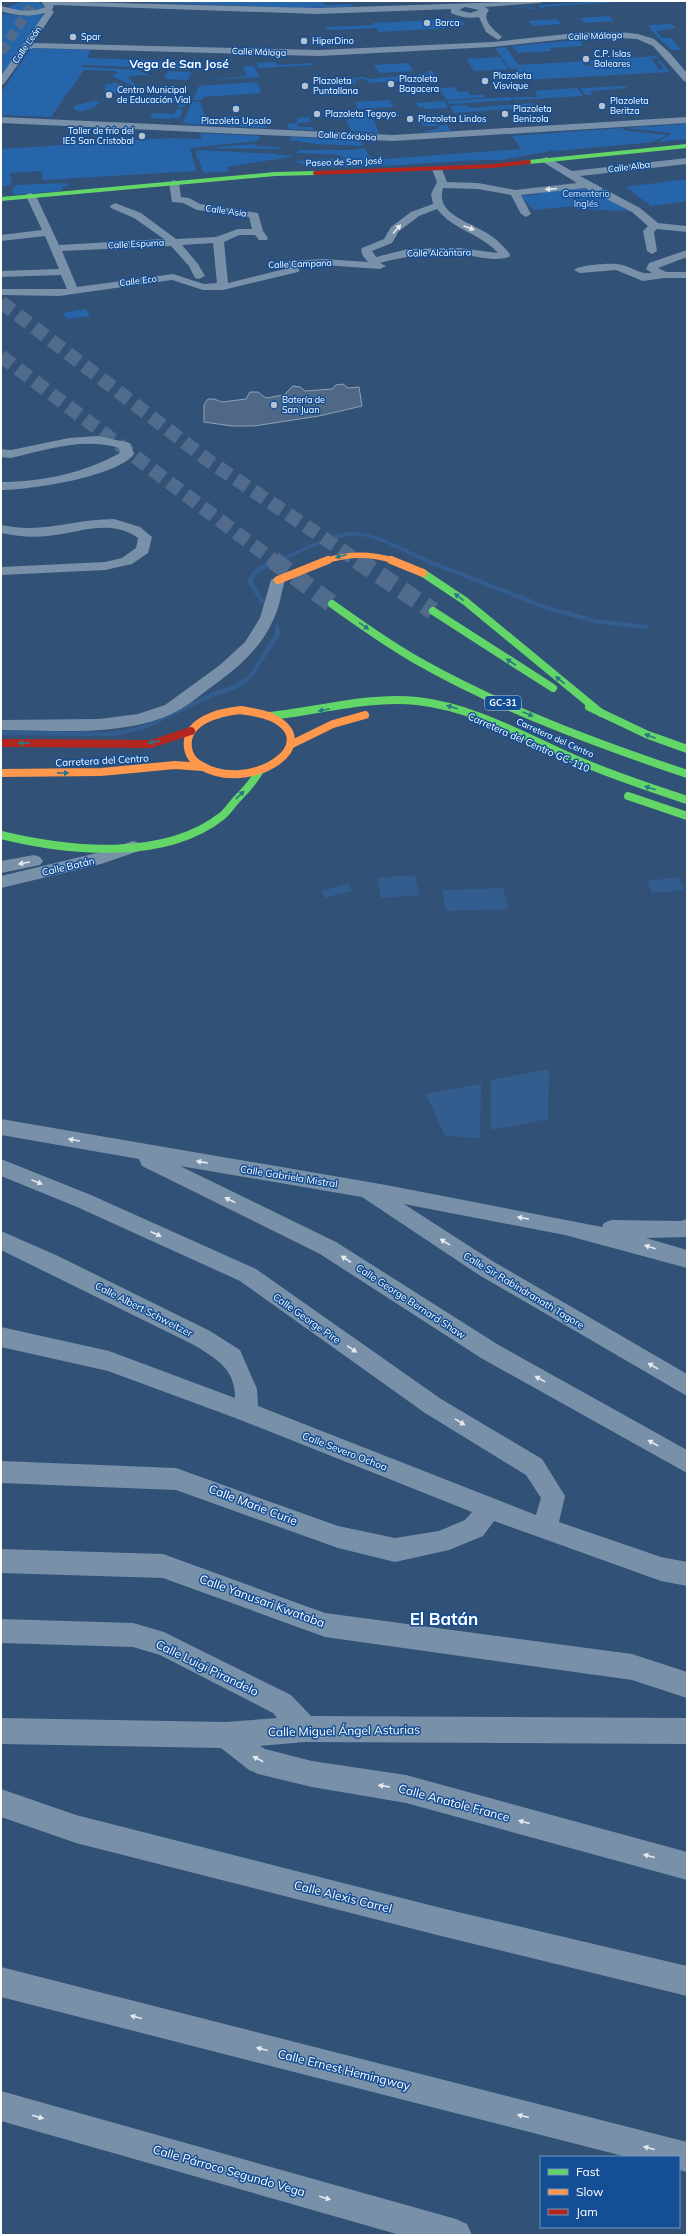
<svg xmlns="http://www.w3.org/2000/svg" width="688" height="2236" viewBox="0 0 688 2236" font-family="Mulish,sans-serif">
  <style>
    .green { fill: #2765ab }
    .water { fill: #335d8f }
    .lines { fill: none; stroke-linecap: round; stroke-linejoin: round }
    .stream-far1 { stroke: #335d8f; stroke-width: 3.5 }
    .stream { stroke: #335d8f; stroke-width: 4.5 }
    .building { fill: #4e6886; stroke: #8ea1b7 }
    .highway-tunnel-far2 { stroke: #506b8b; stroke-width: 10; stroke-dasharray: 10 5; stroke-linecap: butt }
    .highway-tunnel-far1 { stroke: #506b8b; stroke-width: 14; stroke-dasharray: 14 7; stroke-linecap: butt }
    .highway-tunnel { stroke: #506b8b; stroke-width: 18; stroke-dasharray: 18 9; stroke-linecap: butt }
    .street { fill: #7990a9; fill-rule: evenodd }
    .fast-far1 { stroke: #63d668; stroke-width: 4 }
    .fast { stroke: #63d668; stroke-width: 8 }
    .slow-far1 { stroke: #ff974d; stroke-width: 5.5 }
    .slow { stroke: #ff974d; stroke-width: 8 }
    .jam-far1 { stroke: #b3261e; stroke-width: 4 }
    .jam { stroke: #b3261e; stroke-width: 8 }
    .oneway { fill: #e4e9ee }
    .oneway2 { fill: #2c7787 }
    .poi-dot { fill: #b7c2cf; stroke: #144e94; stroke-width: 1.5 }
    .labels { text-anchor: middle; stroke-width: 3; stroke-linejoin: round; paint-order: stroke }
    .far-poi-label { font-size: 9px; fill: #fff; stroke: #144e94; text-anchor: start }
    .far-street-label { font-size: 9px; fill: #fff; stroke: #144e94 }
    .far-park-label { font-size: 9px; fill: #cae2fd; stroke: #144e94 }
    .shield { fill: #144e94; stroke: #b8cadf; stroke-width: 1 }
    .shield-label { font-size: 9px; font-weight: bold; fill: #fff }
    .street-label { font-size: 10px; fill: #fff; stroke: #144e94 }
    .far-district-label { font-size: 12px; font-weight: bold; fill: #fff; stroke: #144e94 }
    .near-street-label { font-size: 12px; fill: #fff; stroke: #144e94 }
    .near-district-label { font-size: 17px; font-weight: bold; fill: #fff; stroke: #144e94 }
  </style>
  <rect width="100%" height="100%" fill="#315177"/>
  <g class="green">
    <path d="M25,1L38,2L44,6C36,16 20,11 9,8V6Z"/>
    <polygon points="117,1 323,1 325,5 351,4 353,7 302,8"/>
    <polygon points="612,1 616,2 542,7 543,8 530,9 528,7 504,9 529,6 531,8 540,8 539,5"/>
    <polygon points="4,14 23,16 46,14 1,80 1,16"/>
    <polygon points="609,16 614,21 585,23 580,18"/>
    <polygon points="453,19 461,20 465,25 448,26 449,28 379,32 376,28 336,30 345,31 326,29 326,27 374,25 373,23"/>
    <polygon points="557,19 561,24 533,26 529,21"/>
    <polygon points="671,24 676,28 656,31 662,38 671,38 682,50 672,50 658,38 648,25"/>
    <polygon points="580,40 583,45 582,46 549,48 552,51 518,53 512,46"/>
    <polygon points="506,47 518,65 584,61 585,66 594,65 587,61 656,56 658,58 651,59 659,68 653,70 664,69 657,61 660,60 670,72 524,80 520,75 525,74 519,73 516,69 520,68 510,69 495,48"/>
    <polygon points="31,48 91,50 87,58 203,62 200,69 82,65 81,67 138,70 156,78 147,75 130,76 128,78 140,89 112,76 118,73 115,71 84,70 51,117 1,115 1,93"/>
    <polygon points="500,57 508,69 474,71 467,59"/>
    <polygon points="276,62 277,65 312,63 313,65 259,68 257,63"/>
    <polygon points="408,63 413,71 379,73 374,65"/>
    <polygon points="254,66 259,77 202,80 247,76 243,67"/>
    <polygon points="168,71 192,72 188,80 164,79"/>
    <polygon points="427,71 433,71 435,78 369,83 365,79 356,79 355,81 356,84 351,84 347,78 365,77 369,79 429,74"/>
    <polygon points="257,82 261,93 202,97 203,100 193,100 199,86"/>
    <polygon points="115,83 121,84 128,90 118,93 105,91 105,85"/>
    <polygon points="624,86 627,88 590,91 593,95 586,95 580,88"/>
    <polygon points="454,87 459,92 468,91 470,95 484,95 486,97 446,100 439,88"/>
    <polygon points="577,88 583,96 515,100 512,97 538,97 535,91"/>
    <polygon points="155,97 188,98 184,107 177,107 180,101 162,101 153,103"/>
    <polygon points="510,97 512,100 449,104 447,101"/>
    <polygon points="390,100 393,107 358,109 355,102"/>
    <path d="M95,101L100,102C94,108 80,115 73,108L76,105Z"/>
    <polygon points="193,101 200,102 206,119 220,119 221,117 237,116 238,118 221,120 222,123 226,124 253,121 252,118 263,118 267,128 186,124 183,122"/>
    <polygon points="444,101 448,108 425,109 423,107 419,108 416,103"/>
    <polygon points="532,103 534,107 454,113 450,106 465,105 471,108"/>
    <polygon points="177,109 183,109 179,119 171,117 170,119 150,118 152,113 174,114"/>
    <polygon points="383,112 397,112 399,116 387,117 383,112 366,114 368,119 373,119 379,133 351,131 348,125 355,124 348,124 346,120 354,118 350,112"/>
    <polygon points="309,117 311,122 298,123 299,127 313,127 314,130 289,129 287,124 297,123 297,118"/>
    <polygon points="433,121 437,126 447,125 451,131 425,132 425,131 439,129 437,126 423,126 421,122"/>
    <polygon points="687,124 687,139 658,142 672,133 625,128"/>
    <path d="M621,128L628,131L668,135L654,141L655,142L556,151L550,149L551,151L501,160C467,158 314,176 295,161L345,158L340,155L297,153L298,150H354L365,148L371,160L521,149L512,136Z"/>
    <polygon points="200,133 260,136 259,140 256,141 190,148 196,171 43,180 41,171 10,173 12,184 1,187 1,149 172,138 201,139"/>
    <polygon points="292,137 361,141 363,146 316,144 289,140"/>
    <polygon points="255,144 255,146 280,147 279,149 206,148"/>
    <polygon points="197,150 278,154 278,155 295,156 227,167 230,171 203,173 199,159 196,157"/>
    <polygon points="687,179 687,201 651,206 626,187"/>
    <polygon points="67,183 68,186 62,187 63,189 60,191 14,195 12,189 15,188 15,185"/>
    <polygon points="589,188 629,211 577,209 573,206 534,210 520,196 540,194 538,192"/>
    <polygon points="86,309 90,316 67,319 63,313"/>
  </g>
  <g class="water">
    <polygon points="415,875 420,895 381,898 377,878"/>
    <polygon points="679,877 684,890 652,893 647,881"/>
    <polygon points="348,883 352,891 325,898 321,891"/>
    <polygon points="503,888 508,909 445,911 443,890"/>
    <polygon points="549,1069 548,1119 491,1130 491,1080"/>
    <polygon points="481,1084 480,1138 445,1136 426,1094"/>
  </g>
  <g class="lines">
    <path class="stream-far1" d="M278,561C300,552 335,532 359,534C382,537 405,551 427,561"/>
    <g class="stream">
      <polyline points="425,560 547,608 595,621 646,627"/>
      <path d="M262,601L250,582C254,568 267,565 280,560"/>
      <polyline points="1,733 113,734 142,728 214,694 235,687 250,677 278,634 277,627"/>
    </g>
  </g>
  <polygon class="building" points="343,384 348,388 359,387 362,406 319,416 254,426 232,426 204,422 204,405 208,399 214,399 222,402 246,399 250,392 258,392 266,398 284,395 293,386 300,387 305,391 332,389 336,385"/>
  <g class="lines">
    <polyline class="highway-tunnel-far2" points="1,52 35,1"/>
    <g class="highway-tunnel-far1">
      <polyline points="1,302 209,461 358,561"/>
      <polyline points="1,356 274,561"/>
    </g>
    <g class="highway-tunnel">
      <polyline points="273,560 332,604"/>
      <polyline points="357,560 433,611"/>
    </g>
    <g class="street">
      <path d="M41,1L318,8L544,1L540,3L485,7L489,10C480,21 496,31 502,37L498,40L486,32L479,17C469,19 460,17 451,13V9L318,14L54,5L52,10L54,12L33,43L319,50L493,42L576,33L620,32L638,34L654,39L669,52L687,73V82L684,81L653,46L637,39L620,38H576L492,47L319,56L35,48L29,49L4,84L1,85V76L45,13C30,17 16,16 1,11V6C17,10 30,14 45,7ZM465,7L479,10L470,13L459,10Z"/>
      <polygon points="1,117 393,135 687,117 687,123 393,141 1,123"/>
      <path d="M547,157L572,171L687,158V164L580,176L640,208L658,223L687,226V232L657,229L654,232L657,251L652,254L647,251L643,231L648,226L632,212L585,188L521,195L531,214L526,217L521,214L511,195L478,189L443,188C435,213 467,221 483,231C493,236 502,244 509,253L510,255L509,257C492,262 477,256 460,254C433,252 406,256 380,263L386,266L380,269L323,265L296,267L300,270L298,272L223,290H203L172,280L59,296L1,295V289H67L61,275L1,277V271L59,269L45,236L1,241V235L42,230L26,196L27,194L31,193L36,196L59,245L164,239L134,218L111,208L110,206L115,203L141,213L176,239L216,237L238,229H252L249,217L197,210L183,203L172,202L169,183L174,180L179,183L181,197L189,198L200,204L258,213L263,231L268,238L267,240H259L255,235H239L224,242L228,283L289,268L276,267L274,265L276,263L280,262L323,259L368,262L363,256L361,250L362,248L384,239L391,227L411,212L433,204L431,194L437,182L432,169L433,167H441L447,182L478,183L515,190L577,183L543,162V158ZM437,209C453,230 480,233 498,253L459,248L408,249L376,257L372,251L392,243L399,231L419,216ZM213,243L217,283L204,284L173,274L77,287L62,251L171,246L189,266L195,278L199,279L205,276L198,264L182,245Z"/>
      <path d="M687,250V257L658,268L666,272H687V278H664L643,281L616,270L580,273L574,270C578,265 609,263 617,264C630,265 638,275 652,273L646,269L649,263Z"/>
      <path d="M98,436L130,443L134,454C117,477 29,490 1,490V482C42,482 84,473 120,453L119,448C84,437 45,450 11,458L1,457V449L11,450L69,438Z"/>
      <path d="M114,519L140,527L152,537L148,553L132,564L105,570L1,575V567L105,562L122,558L136,548L138,538C110,518 79,533 48,536C32,538 16,536 1,533V525C45,534 72,519 114,519Z"/>
      <path d="M278,576L285,580C281,593 280,606 274,618C262,647 239,667 214,685C200,695 186,708 169,715C118,737 55,730 1,730V720L99,719L138,714L165,705L220,665L245,642L260,618L271,580Z"/>
      <polygon points="133,841 139,843 142,847 139,851 101,864 1,888 1,876 97,853"/>
      <polygon points="34,855 40,857 43,861 40,865 1,873 1,861"/>
      <polygon points="1,1119 386,1185 602,1227 604,1223 611,1220 681,1221 687,1219 687,1237 646,1238 687,1250 687,1268 565,1235 404,1204 494,1262 687,1374 687,1396 479,1275 362,1197 180,1166 336,1242 497,1344 687,1450 687,1473 481,1358 320,1254 142,1166 139,1159 1,1135"/>
      <path d="M1,1159L91,1195L256,1269L441,1399L542,1459L565,1496L559,1522L661,1557L687,1562V1586L661,1581L494,1521L483,1536L449,1550L395,1562L338,1548L176,1490L1,1483V1461L176,1468L338,1526L395,1538L439,1531L465,1520L472,1512L238,1419L108,1371L1,1347V1327L109,1351L235,1398C235,1368 216,1359 194,1345L1,1250V1231L58,1256L210,1331L240,1350L257,1389L258,1406L536,1515L541,1498L526,1475L425,1413L240,1281L77,1207L1,1176Z"/>
      <polygon points="1,1549 163,1554 325,1613 632,1654 687,1672 687,1698 632,1680 325,1637 163,1578 1,1573"/>
      <polygon points="1,1619 133,1623 164,1632 291,1695 311,1716 687,1718 687,1744 305,1742 260,1746 265,1749 312,1761 406,1775 687,1852 687,1880 406,1803 312,1787 258,1774 249,1770 221,1748 1,1744 1,1718 226,1722 277,1718 273,1713 160,1655 133,1647 1,1643"/>
      <polygon points="1,1789 76,1815 441,1908 687,1966 687,1996 441,1936 76,1843 1,1817"/>
      <polygon points="1,1967 687,2142 687,2172 679,2170 679,2157 627,2157 1,1997"/>
      <polygon points="1,2091 456,2219 467,2224 472,2235 400,2235 1,2121"/>
    </g>
    <g class="fast-far1">
      <polyline points="529,162 687,146"/>
      <polyline points="1,199 275,174 315,173"/>
    </g>
    <g class="fast">
      <polyline points="423,573 465,601 601,713"/>
      <path d="M332,604C360,624 388,644 418,661C503,709 595,743 687,774"/>
      <polyline points="433,611 553,688"/>
      <polyline points="589,707 648,735 687,749"/>
      <path d="M270,716C319,711 368,696 417,701C472,707 521,735 570,757C608,774 648,787 687,800"/>
      <polyline points="628,796 687,816"/>
      <path d="M1,835C67,851 164,862 222,816C228,811 232,804 238,798C246,790 253,782 259,772"/>
    </g>
    <path class="slow-far1" d="M325,561C349,553 371,553 395,561"/>
    <g class="slow">
      <polyline points="391,560 423,573"/>
      <polyline points="278,580 328,560"/>
      <path d="M241,710C251,712 262,713 271,717C328,744 249,795 200,765C193,761 189,755 188,748C184,720 221,712 241,710Z"/>
      <polyline points="292,744 333,724 365,715"/>
      <polyline points="1,773 101,772 175,765 203,767"/>
    </g>
    <polyline class="jam-far1" points="315,173 493,166 529,162"/>
    <polyline class="jam" points="1,743 151,744 191,731"/>
  </g>
  <defs><path id="oneway-solid" d="M-6-.8H1V-3.2L6.5 0L1 3.2V.8H-6Z"/></defs>
  <g class="oneway">
    <use href="#oneway-solid" transform="translate(551 189) rotate(175)"/>
    <use href="#oneway-solid" transform="translate(469 228) rotate(21)"/>
    <use href="#oneway-solid" transform="translate(397 229) rotate(-48)"/>
    <use href="#oneway-solid" transform="translate(24 863) rotate(170)"/>
    <use href="#oneway-solid" transform="translate(74 1140) rotate(-170)"/>
    <use href="#oneway-solid" transform="translate(202 1162) rotate(-171)"/>
    <use href="#oneway-solid" transform="translate(37 1182) rotate(22)"/>
    <use href="#oneway-solid" transform="translate(230 1200) rotate(-154)"/>
    <use href="#oneway-solid" transform="translate(523 1218) rotate(-169)"/>
    <use href="#oneway-solid" transform="translate(156 1234) rotate(24)"/>
    <use href="#oneway-solid" transform="translate(445 1242) rotate(-148)"/>
    <use href="#oneway-solid" transform="translate(650 1247) rotate(-162)"/>
    <use href="#oneway-solid" transform="translate(346 1259) rotate(-147)"/>
    <use href="#oneway-solid" transform="translate(352 1349) rotate(34)"/>
    <use href="#oneway-solid" transform="translate(653 1366) rotate(-150)"/>
    <use href="#oneway-solid" transform="translate(540 1379) rotate(-151)"/>
    <use href="#oneway-solid" transform="translate(460 1422) rotate(32)"/>
    <use href="#oneway-solid" transform="translate(653 1443) rotate(-151)"/>
    <use href="#oneway-solid" transform="translate(258 1759) rotate(-152)"/>
    <use href="#oneway-solid" transform="translate(384 1786) rotate(-171)"/>
    <use href="#oneway-solid" transform="translate(524 1822) rotate(-165)"/>
    <use href="#oneway-solid" transform="translate(649 1856) rotate(-165)"/>
    <use href="#oneway-solid" transform="translate(136 2017) rotate(-166)"/>
    <use href="#oneway-solid" transform="translate(262 2049) rotate(-166)"/>
    <use href="#oneway-solid" transform="translate(523 2116) rotate(-166)"/>
    <use href="#oneway-solid" transform="translate(38 2117) rotate(16)"/>
    <use href="#oneway-solid" transform="translate(649 2148) rotate(-166)"/>
    <use href="#oneway-solid" transform="translate(325 2198) rotate(16)"/>
  </g>
  <g class="oneway2">
    <use href="#oneway-solid" transform="translate(341 556) rotate(165)"/>
    <use href="#oneway-solid" transform="translate(459 597) rotate(-143)"/>
    <use href="#oneway-solid" transform="translate(364 626) rotate(35)"/>
    <use href="#oneway-solid" transform="translate(511 662) rotate(-147)"/>
    <use href="#oneway-solid" transform="translate(560 680) rotate(-141)"/>
    <use href="#oneway-solid" transform="translate(452 707) rotate(-164)"/>
    <use href="#oneway-solid" transform="translate(324 710) rotate(168)"/>
    <use href="#oneway-solid" transform="translate(528 714) rotate(22)"/>
    <use href="#oneway-solid" transform="translate(650 736) rotate(-159)"/>
    <use href="#oneway-solid" transform="translate(154 742) rotate(169)"/>
    <use href="#oneway-solid" transform="translate(24 743) rotate(-179)"/>
    <use href="#oneway-solid" transform="translate(63 773) rotate(-1)"/>
    <use href="#oneway-solid" transform="translate(650 788) rotate(-162)"/>
    <use href="#oneway-solid" transform="translate(240 795) rotate(-44)"/>
  </g>
  <g class="poi-dot">
    <circle cx="427" cy="23" r="4"/>
    <circle cx="73" cy="37" r="4"/>
    <circle cx="304" cy="41" r="4"/>
    <circle cx="586" cy="59" r="4"/>
    <circle cx="485" cy="81" r="4"/>
    <circle cx="391" cy="84" r="4"/>
    <circle cx="305" cy="86" r="4"/>
    <circle cx="109" cy="95" r="4"/>
    <circle cx="602" cy="106" r="4"/>
    <circle cx="236" cy="109" r="4"/>
    <circle cx="317" cy="114" r="4"/>
    <circle cx="505" cy="114" r="4"/>
    <circle cx="410" cy="119" r="4"/>
    <circle cx="142" cy="136" r="4"/>
    <circle cx="274" cy="405" r="4"/>
  </g>
  <g class="labels">
    <g class="far-poi-label">
      <text x="435" y="26">Barca</text>
      <text x="81" y="40">Spar</text>
      <text x="312" y="44">HiperDino</text>
      <text x="594" y="57">C.P. Islas<tspan x="594" dy="10">Baleares</tspan></text>
      <text x="493" y="79">Plazoleta<tspan x="493" dy="10">Visvique</tspan></text>
      <text x="399" y="82">Plazoleta<tspan x="399" dy="10">Bagacera</tspan></text>
      <text x="313" y="84">Plazoleta<tspan x="313" dy="10">Puntallana</tspan></text>
      <text x="117" y="93">Centro Municipal<tspan x="117" dy="10">de Educación Vial</tspan></text>
      <text x="610" y="104">Plazoleta<tspan x="610" dy="10">Beritza</tspan></text>
      <text x="513" y="112">Plazoleta<tspan x="513" dy="10">Benizola</tspan></text>
      <text x="325" y="117">Plazoleta Tegoyo</text>
      <text x="418" y="122">Plazoleta Lindos</text>
      <text x="236" y="124" text-anchor="middle">Plazoleta Upsalo</text>
      <text x="134" y="134" text-anchor="end">Taller de frío del<tspan x="134" dy="10">IES San Cristobal</tspan></text>
      <text x="282" y="403">Batería de<tspan x="282" dy="10">San Juan</tspan></text>
    </g>
    <g class="far-street-label">
      <text transform="translate(595 36) rotate(-2)" y="3">Calle Málaga</text>
      <text transform="translate(27 45) rotate(-55)" y="3">Calle León</text>
      <text transform="translate(259 52) rotate(2)" y="3">Calle Málaga</text>
      <text transform="translate(347 136) rotate(3)" y="3">Calle Córdoba</text>
      <text transform="translate(344 162) rotate(-2)" y="3">Paseo de San José</text>
      <text transform="translate(629 167) rotate(-7)" y="3">Calle Alba</text>
      <text transform="translate(226 211) rotate(8)" y="3">Calle Asia</text>
      <text transform="translate(136 244) rotate(-3)" y="3">Calle Espuma</text>
      <text transform="translate(439 253) rotate(-1)" y="3">Calle Alcántara</text>
      <text transform="translate(300 264) rotate(-2)" y="3">Calle Campana</text>
      <text transform="translate(138 281) rotate(-7)" y="3">Calle Eco</text>
      <text transform="translate(555 738) rotate(24)" y="3">Carretera del Centro</text>
    </g>
    <g class="far-park-label">
      <text x="586" y="197">Cementerio<tspan x="586" dy="10">Inglés</tspan></text>
    </g>
    <rect class="shield" x="485" y="696" width="36" height="14" rx="3"/>
    <g class="shield-label">
      <text x="503" y="706">GC-31</text>
    </g>
    <g class="street-label">
      <text transform="translate(529 742) rotate(24)" y="4">Carretera del Centro GC-110</text>
      <text transform="translate(102 760) rotate(-3)" y="4">Carretera del Centro</text>
      <text transform="translate(68 866) rotate(-13)" y="4">Calle Batán</text>
      <text transform="translate(289 1176) rotate(9)" y="4">Calle Gabriela Mistral</text>
      <text transform="translate(524 1290) rotate(31)" y="4">Calle Sir Rabindranath Tagore</text>
      <text transform="translate(411 1301) rotate(33)" y="4">Calle George Bernard Shaw</text>
      <text transform="translate(144 1309) rotate(27)" y="4">Calle Albert Schweitzer</text>
      <text transform="translate(307 1318) rotate(35)" y="4">Calle George Pire</text>
      <text transform="translate(345 1451) rotate(21)" y="4">Calle Severo Ochoa</text>
    </g>
    <g class="far-district-label">
      <text x="179" y="68">Vega de San José</text>
    </g>
    <g class="near-street-label">
      <text transform="translate(253 1505) rotate(21)" y="4">Calle Marie Curie</text>
      <text transform="translate(262 1601) rotate(20)" y="4">Calle Yanusari Kwataba</text>
      <text transform="translate(207 1668) rotate(26)" y="4">Calle Luigi Pirandelo</text>
      <text transform="translate(344 1731) rotate(-1)" y="4">Calle Miguel Ángel Asturias</text>
      <text transform="translate(454 1803) rotate(15)" y="4">Calle Anatole France</text>
      <text transform="translate(343 1897) rotate(14)" y="4">Calle Alexis Carrel</text>
      <text transform="translate(344 2070) rotate(14)" y="4">Calle Ernest Hemingway</text>
      <text transform="translate(229 2171) rotate(16)" y="4">Calle Párroco Segundo Vega</text>
    </g>
    <g class="near-district-label">
      <text x="444" y="1625">El Batán</text>
    </g>
  </g>
  <rect width="688" height="2236" fill="none" stroke="#ffffff" stroke-width="4"/>
  <rect x="540" y="2156" width="140" height="72" fill="#144e94" stroke="#7295bf"/>
  <rect x="548" y="2169" width="20" height="6" fill="#63d668" stroke="#7295bf"/>
  <text x="576" y="2176" font-size="12" fill="#ffffff">Fast</text>
  <rect x="548" y="2189" width="20" height="6" fill="#ff974d" stroke="#7295bf"/>
  <text x="576" y="2196" font-size="12" fill="#ffffff">Slow</text>
  <rect x="548" y="2209" width="20" height="6" fill="#b3261e" stroke="#7295bf"/>
  <text x="576" y="2216" font-size="12" fill="#ffffff">Jam</text>
</svg>
